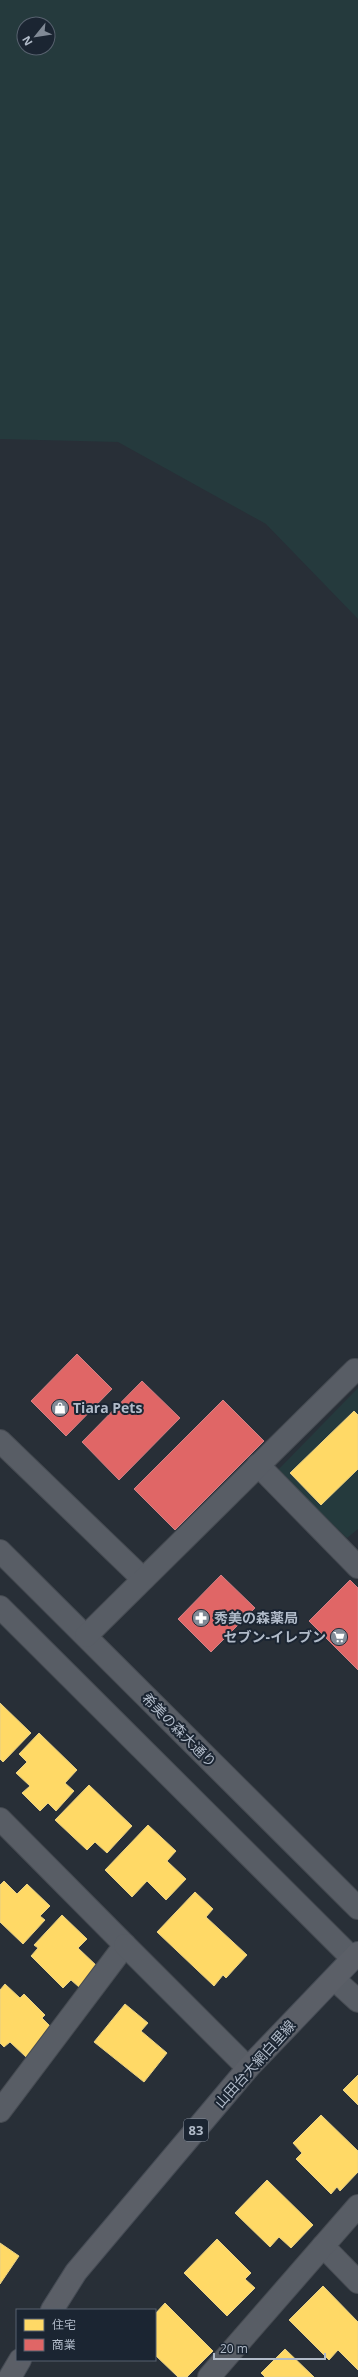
<svg xmlns="http://www.w3.org/2000/svg" width="358" height="2377" viewBox="0 0 358 2377" font-family="'Open Sans','Noto Sans JP',sans-serif">
  <style>
    .green { fill: #253a3d; fill-rule: evenodd }
    .homes { fill: #ffd966; stroke: #e8d084 }
    .shops { fill: #e06666; stroke: #d28084 }
    .lines { fill: none; stroke-linecap: round; stroke-linejoin: round }
    .minor-casing { stroke: #464b52; stroke-width: 24 }
    .major-casing { stroke: #454b54; stroke-width: 24 }
    .minor { stroke: #585d65; stroke-width: 22 }
    .major { stroke: #5b5f67; stroke-width: 22 }
    .labels { text-anchor: middle; stroke-width: 4; stroke-linejoin: round; paint-order: stroke }
    .shield { fill: #1b2532; stroke: #848e9c; stroke-width: 1 }
    .shield-label { font-size: 13px; font-weight: bold; fill: #b1bbc9 }
    .poi-label { font-size: 14px; font-weight: bold; fill: #b1bbc9; stroke: #1b2532; text-anchor: start }
    .street-label { font-size: 14px; fill: #b1bbc9; stroke: #1b2532 }
  </style>
  <rect width="100%" height="100%" fill="#282f37"/>
  <g class="green">
    <path d="M0,0H358V619L266,524L118,442L0,439ZM24,24H48V48H24Z"/>
    <polygon points="358,1388 358,1529 347,1538 277,1471"/>
  </g>
  <g class="homes">
    <polygon points="354,1411 358,1415 358,1469 321,1505 290,1473"/>
    <polygon points="0,1703 31,1733 3,1762 0,1759"/>
    <polygon points="39,1733 77,1770 65,1783 74,1791 56,1811 48,1803 40,1811 22,1793 30,1786 16,1773 27,1762 19,1754"/>
    <polygon points="89,1785 132,1826 107,1853 95,1842 87,1850 55,1820"/>
    <polygon points="148,1825 176,1851 167,1861 186,1879 166,1900 147,1881 132,1897 105,1870"/>
    <polygon points="4,1881 17,1894 27,1884 50,1906 40,1916 45,1920 23,1944 0,1922 0,1885"/>
    <polygon points="195,1892 213,1909 206,1917 247,1955 226,1978 223,1975 214,1986 157,1932"/>
    <polygon points="62,1915 87,1939 78,1948 98,1967 79,1987 71,1980 63,1988 31,1956 38,1948 34,1945"/>
    <polygon points="5,1984 20,1998 24,1994 45,2015 42,2018 53,2029 26,2057 10,2042 4,2047 0,2043 0,1990"/>
    <polygon points="125,2004 148,2023 141,2031 167,2053 144,2082 94,2042"/>
    <polygon points="358,2075 358,2105 343,2090"/>
    <polygon points="321,2115 358,2151 358,2172 340,2191 337,2187 331,2194 296,2159 302,2153 293,2143"/>
    <polygon points="267,2180 313,2225 291,2248 279,2237 270,2247 235,2213"/>
    <polygon points="217,2239 251,2273 245,2279 255,2288 227,2316 184,2273"/>
    <polygon points="0,2243 19,2256 0,2284"/>
    <polygon points="323,2286 358,2322 358,2370 338,2350 329,2360 289,2320"/>
    <polygon points="165,2303 213,2351 187,2377 178,2377 155,2355 155,2314"/>
    <polygon points="285,2349 314,2377 265,2377 261,2373"/>
  </g>
  <g class="shops">
    <polygon points="77,1354 112,1389 66,1436 31,1401"/>
    <polygon points="142,1381 180,1418 119,1480 82,1442"/>
    <polygon points="223,1400 264,1441 175,1530 134,1489"/>
    <polygon points="221,1575 255,1608 211,1652 178,1619"/>
    <polygon points="350,1580 358,1588 358,1670 309,1621"/>
  </g>
  <g class="lines">
    <defs>
      <g id="minor">
        <polyline points="0,1441 143,1579"/>
        <polyline points="258,1465 358,1567"/>
        <polyline points="0,1551 358,1908"/>
        <polyline points="0,1607 353,1959"/>
        <polyline points="86,1636 355,1370"/>
        <polyline points="0,1819 125,1945 0,2111"/>
        <polyline points="125,1945 248,2068"/>
        <polyline points="334,1979 358,2001"/>
        <polyline points="323,2246 358,2282"/>
        <polyline points="209,2377 358,2206"/>
      </g>
      <g id="major">
        <polyline points="52,2310 76,2272 248,2068 358,1953"/>
        <polyline points="10,2377 20,2360"/>
      </g>
    </defs>
    <use href="#minor" class="minor-casing"/>
    <use href="#major" class="major-casing"/>
    <use href="#minor" class="minor"/>
    <use href="#major" class="major"/>
  </g>
  <defs>
    <symbol id="shop-disc" viewBox="-11 -11 22 22"><circle r="9.5" fill="#818a96" stroke="#1b2532"/><path d="M-5-2.5h2.3a2.7 3.5 0 0 1 5.4 0H5L5.5 6h-11ZM-1.5-2.5h3a1.5 2.3 0 0 0-3 0Z" fill="#fff"/></symbol>
    <symbol id="pharmacy-disc" viewBox="-11 -11 22 22"><circle r="9.5" fill="#818a96" stroke="#1b2532"/><path d="M-2-6h4v4h4v4h-4v4h-4v-4h-4v-4h4Z" fill="#fff"/></symbol>
    <symbol id="supermarket-disc" viewBox="-11 -11 22 22"><circle r="9.5" fill="#818a96" stroke="#1b2532"/><path d="M-6-5.5h2.5l.6 2H6L4.5 2H-2.5L-4.4-4H-6ZM-1.5 3.2a1.3 1.3 0 1 0 .1 0ZM3 3.2a1.3 1.3 0 1 0 .1 0Z" fill="#fff"/></symbol>
  </defs>
  <g fill-rule="evenodd">
    <use href="#shop-disc" x="50" y="1398" width="20" height="20"/>
    <use href="#pharmacy-disc" x="191" y="1608" width="20" height="20"/>
    <use href="#supermarket-disc" x="329" y="1627" width="20" height="20"/>
  </g>
  <g class="labels">
    <rect class="shield" x="184" y="2119" width="24" height="22" rx="3"/>
    <g class="shield-label">
      <text x="196" y="2135">83</text>
    </g>
    <g class="poi-label">
      <text x="73" y="1413">Tiara Pets</text>
      <text x="214" y="1623">秀美の森薬局</text>
      <text x="326" y="1642" text-anchor="end">セブン-イレブン</text>
    </g>
    <g class="street-label">
      <text transform="translate(179 1730) rotate(45)" y="5">希美の森大通り</text>
      <text transform="translate(255 2064) rotate(-48)" y="5">山田台大網白里線</text>
    </g>
  </g>
  <rect x="16" y="2309" width="140" height="52" fill="#1b2532" stroke="#57616e"/>
  <rect x="24" y="2319" width="20" height="12" fill="#ffd966" stroke="#57616e"/>
  <text x="52" y="2329" font-size="12" fill="#b1bbc9">住宅</text>
  <rect x="24" y="2339" width="20" height="12" fill="#e06666" stroke="#57616e"/>
  <text x="52" y="2349" font-size="12" fill="#b1bbc9">商業</text>
  <g transform="translate(36 36) rotate(240)"><circle r="19" fill="#1b2532" stroke="#57616e"/>
  <path d="M0-3L7 15L0 10L-7 15Z" fill="#818a96"/>
  <text y="-6" font-size="11" font-weight="bold" text-anchor="middle" fill="#b1bbc9">N</text>
  </g>
  <path d="M214 2353v6h111v-6" fill="none" stroke="#b1bbc9" stroke-width="2"/>
  <text x="220" y="2353" font-size="12" fill="#b1bbc9" stroke="#1b2532" stroke-width="3" paint-order="stroke">20 m</text>
</svg>
